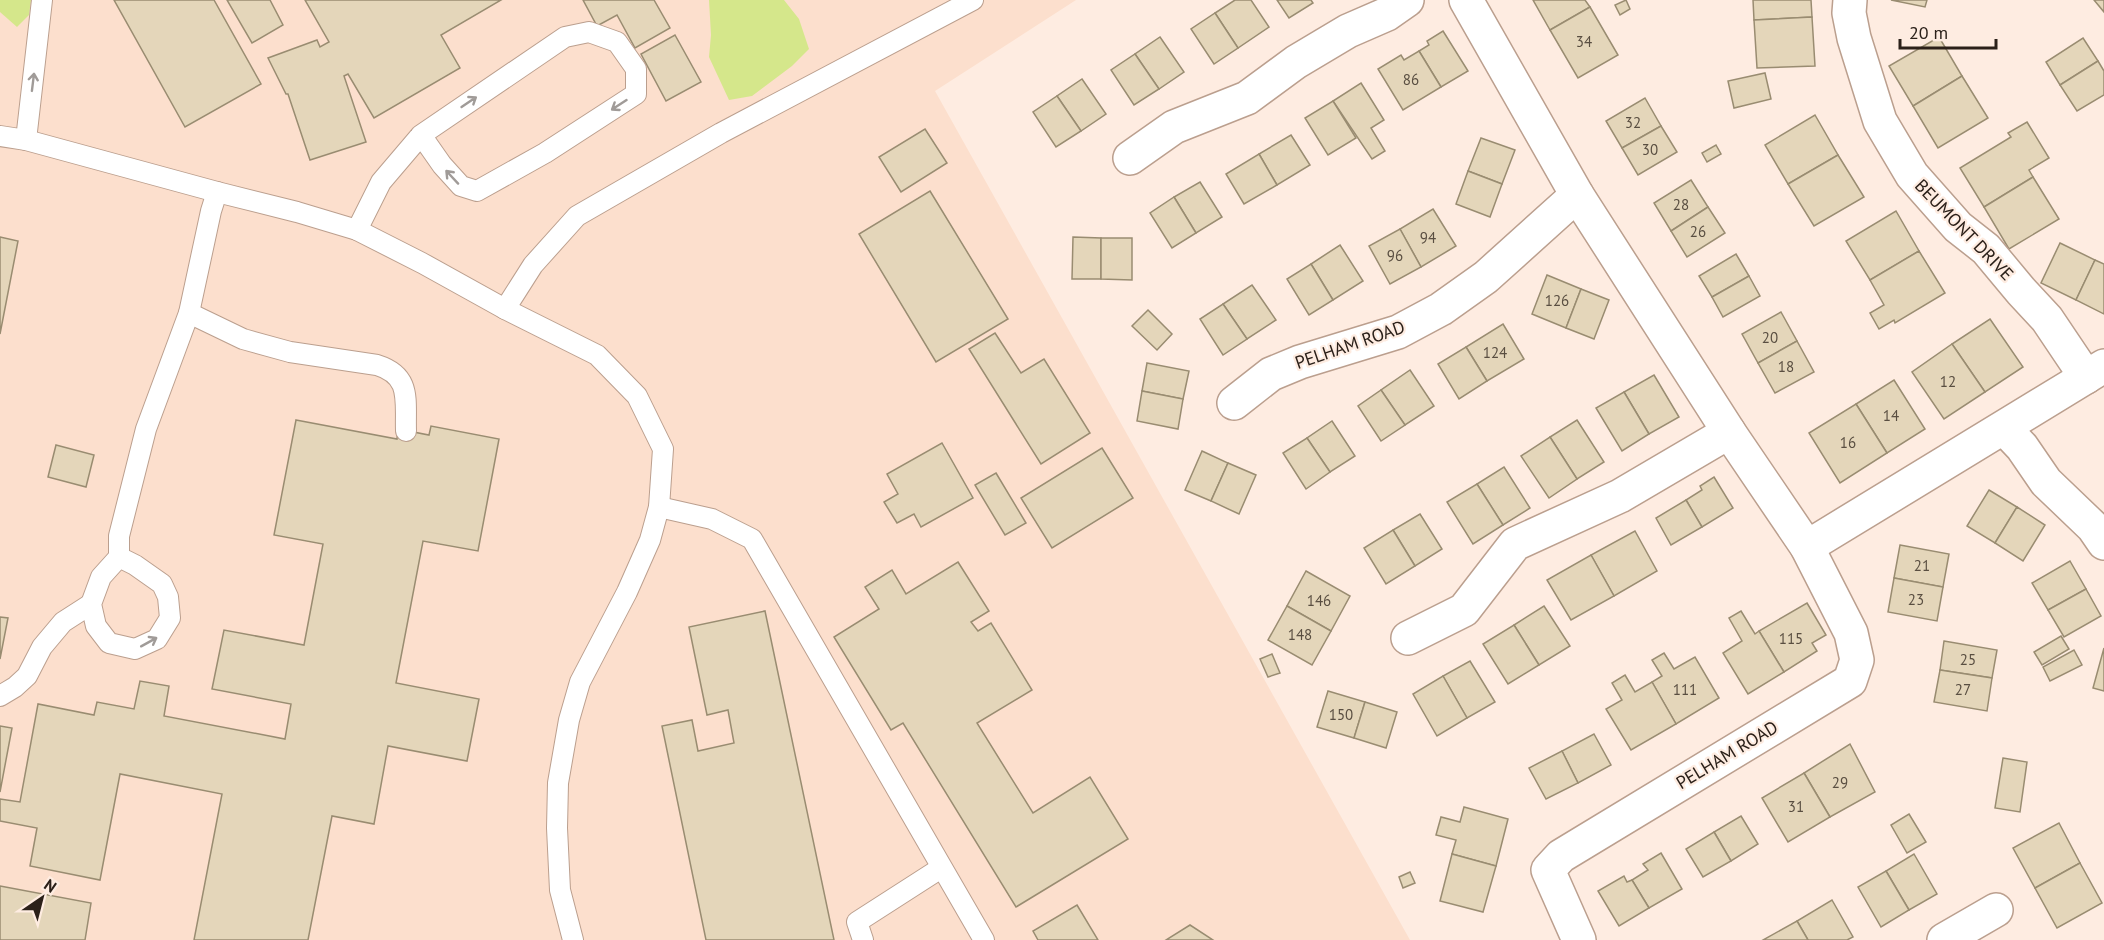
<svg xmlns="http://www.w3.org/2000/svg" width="2104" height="940" viewBox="0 0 2104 940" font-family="'PT Sans',sans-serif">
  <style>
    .built { fill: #fcdfcd }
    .green { fill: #d5e78b }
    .building { fill: #e4d6ba; stroke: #998c71; stroke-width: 1.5 }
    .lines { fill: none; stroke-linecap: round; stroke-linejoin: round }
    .lane-casing { stroke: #bb9f8e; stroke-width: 22 }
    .street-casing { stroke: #bb9f8e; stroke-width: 36 }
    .lane { stroke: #fff; stroke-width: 20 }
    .street { stroke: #fff; stroke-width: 33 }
    .oneway { stroke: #a09b98 }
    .labels { text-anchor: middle; stroke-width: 4.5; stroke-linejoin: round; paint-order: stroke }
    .number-label { font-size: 15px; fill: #594e41 }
    .street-label { font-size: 18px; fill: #2b2019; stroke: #feece1 }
  </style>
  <rect width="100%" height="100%" fill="#feece1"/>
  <polygon class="built" points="0,0 1076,0 935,91 1410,940 0,940"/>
  <g class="green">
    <polygon points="0,0 31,0 29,15 17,27 0,12"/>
    <polygon points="709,0 784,0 799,19 809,49 792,66 752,96 729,100 709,57 711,35"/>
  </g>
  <g class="building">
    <polygon points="114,0 214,0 261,84 185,127"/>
    <polygon points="227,0 270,0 283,25 252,43"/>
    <polygon points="305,0 501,0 441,35 460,68 374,118 348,74 344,76 366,142 310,160 288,94 286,94 268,58 317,40 320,47 329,42"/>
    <polygon points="583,0 654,0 670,28 635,48 617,15 597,26"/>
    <polygon points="1235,0 1251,0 1269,27 1238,48 1215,13"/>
    <polygon points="1277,0 1311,0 1313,3 1289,18"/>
    <polygon points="1533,0 1585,0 1590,7 1550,30"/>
    <polygon points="1626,0 1630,9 1620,15 1615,5"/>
    <polygon points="1753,0 1811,0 1812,17 1754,20"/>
    <polygon points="1891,0 1927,0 1925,7"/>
    <polygon points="2094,0 2104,0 2104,12"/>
    <polygon points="1590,7 1618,55 1578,78 1550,30"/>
    <polygon points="1215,13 1238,48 1214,64 1191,29"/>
    <polygon points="1812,17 1815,66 1757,68 1754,20"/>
    <polygon points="1443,31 1468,71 1441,87 1419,51 1429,45 1427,41"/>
    <polygon points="675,35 701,82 666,101 641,54"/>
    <polygon points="1160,37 1184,72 1159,89 1135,54"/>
    <polygon points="1939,37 1962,76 1913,106 1889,66"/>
    <polygon points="2083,38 2098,61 2060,85 2046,62"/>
    <polygon points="1419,51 1441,87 1403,110 1378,69 1401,55 1404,60"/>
    <polygon points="1135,54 1159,89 1134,105 1111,70"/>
    <polygon points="2098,61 2104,71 2104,95 2077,111 2060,85"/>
    <polygon points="1765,73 1771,99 1734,108 1728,81"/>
    <polygon points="1962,76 1988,118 1938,148 1913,106"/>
    <polygon points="1082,79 1106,114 1081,131 1057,96"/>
    <polygon points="1361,83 1384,120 1371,128 1385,151 1372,159 1333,101"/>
    <polygon points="1057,96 1081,131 1056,147 1033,112"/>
    <polygon points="1645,98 1661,126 1622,148 1606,121"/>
    <polygon points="1333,101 1356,138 1328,155 1305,118"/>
    <polygon points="1815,115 1838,155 1788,184 1765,145"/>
    <polygon points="2027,122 2049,158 2029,170 2033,177 1984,207 1960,168 2011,137 2008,133"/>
    <polygon points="1661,126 1677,152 1638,175 1622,148"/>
    <polygon points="925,129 947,163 901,192 879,157"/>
    <polygon points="1291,135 1310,165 1277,185 1259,154"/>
    <polygon points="1481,138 1515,150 1502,184 1468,171"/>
    <polygon points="1716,145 1721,154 1707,162 1702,153"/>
    <polygon points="1259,154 1277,185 1244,204 1226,174"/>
    <polygon points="1838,155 1864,197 1814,226 1788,184"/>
    <polygon points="1468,171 1502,184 1490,217 1456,204"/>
    <polygon points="2033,177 2059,219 2009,249 1984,207"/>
    <polygon points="1691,180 1708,207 1671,231 1654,203"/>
    <polygon points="1200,182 1222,217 1196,233 1174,197"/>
    <polygon points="930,191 1008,319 936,362 859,234"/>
    <polygon points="1174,197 1196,233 1172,248 1150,213"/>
    <polygon points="1708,207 1725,233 1687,257 1671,231"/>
    <polygon points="1433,209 1456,246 1421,267 1400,229"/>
    <polygon points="1896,211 1919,251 1870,280 1846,241"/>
    <polygon points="1400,229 1421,267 1390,284 1369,246"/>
    <polygon points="0,237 18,241 0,334"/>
    <polygon points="1073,237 1101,238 1101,279 1072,279"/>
    <polygon points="1101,238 1132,238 1132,280 1101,279"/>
    <polygon points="2060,243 2095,260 2076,300 2041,283"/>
    <polygon points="1340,245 1363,281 1333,300 1311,264"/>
    <polygon points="1919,251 1945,293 1895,323 1894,320 1879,329 1870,313 1884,305 1870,280"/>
    <polygon points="1736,254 1749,276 1712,297 1699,276"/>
    <polygon points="2095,260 2104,264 2104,314 2076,300"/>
    <polygon points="1311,264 1333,300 1309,315 1287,279"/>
    <polygon points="1547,275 1581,289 1566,328 1532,314"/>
    <polygon points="1749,276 1760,296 1723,317 1712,297"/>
    <polygon points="1252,285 1276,320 1247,339 1223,304"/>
    <polygon points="1581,289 1609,300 1594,339 1566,328"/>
    <polygon points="1223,304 1247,339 1223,355 1200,319"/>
    <polygon points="1148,310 1172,334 1157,350 1132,326"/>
    <polygon points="1781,312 1797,341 1758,363 1742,334"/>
    <polygon points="1990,319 2023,367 1985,392 1952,344"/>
    <polygon points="1503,324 1524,359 1487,381 1466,347"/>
    <polygon points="995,333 1021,373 1044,359 1090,433 1041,464 969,349"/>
    <polygon points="1797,341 1814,372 1775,393 1758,363"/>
    <polygon points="1952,344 1985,392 1944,419 1912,372"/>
    <polygon points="1466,347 1487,381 1459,399 1438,364"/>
    <polygon points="1147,363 1189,371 1183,399 1142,391"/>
    <polygon points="1410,370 1434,406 1405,425 1381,390"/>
    <polygon points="1654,375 1679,417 1649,434 1624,392"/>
    <polygon points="1894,380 1925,429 1887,453 1856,404"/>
    <polygon points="1381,390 1405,425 1381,441 1358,406"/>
    <polygon points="1142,391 1183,399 1178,429 1137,421"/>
    <polygon points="1624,392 1649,434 1622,451 1596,408"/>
    <polygon points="1856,404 1887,453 1840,483 1809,433"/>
    <polygon points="296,420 397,439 398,429 429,435 431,426 499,439 478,551 423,541 396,683 479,699 467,761 388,746 374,824 332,816 308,940 194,940 222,794 120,774 100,880 30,866 37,828 0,821 0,799 20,802 38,704 94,715 97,702 134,709 140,681 169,686 164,716 285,739 291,704 212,689 224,630 304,645 323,544 274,535"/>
    <polygon points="1577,420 1604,462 1577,479 1550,437"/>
    <polygon points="1332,421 1355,456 1330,472 1307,438"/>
    <polygon points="1550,437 1577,479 1549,498 1521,456"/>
    <polygon points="1307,438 1330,472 1306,489 1283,453"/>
    <polygon points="942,443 973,498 921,527 914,514 897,523 884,502 898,494 887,474"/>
    <polygon points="56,445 94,455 86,487 48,477"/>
    <polygon points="1102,448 1133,498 1052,548 1021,498"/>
    <polygon points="1202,451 1228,463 1211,501 1185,490"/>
    <polygon points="1228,463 1256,475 1239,514 1211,501"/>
    <polygon points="1504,467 1530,508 1503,525 1477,484"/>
    <polygon points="996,473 1026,523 1005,535 975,485"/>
    <polygon points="1714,477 1733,508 1702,527 1686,500 1702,490 1700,486"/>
    <polygon points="1477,484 1503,525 1473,544 1447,502"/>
    <polygon points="1989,490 2017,507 1995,543 1967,526"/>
    <polygon points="1686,500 1702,527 1671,545 1656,518"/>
    <polygon points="2017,507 2045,525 2023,561 1995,543"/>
    <polygon points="1420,514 1442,549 1415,566 1393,530"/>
    <polygon points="1393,530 1415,566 1386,584 1364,548"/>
    <polygon points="1635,531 1657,571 1614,596 1591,555"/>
    <polygon points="1900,545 1949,554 1943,587 1894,578"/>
    <polygon points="1591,555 1614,596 1571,620 1547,580"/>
    <polygon points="2070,561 2086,589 2048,610 2032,583"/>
    <polygon points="958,562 989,611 971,622 978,631 991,623 1032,690 977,723 1033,813 1090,777 1128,839 1016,907 903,723 891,730 834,637 879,609 865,587 892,570 906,594"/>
    <polygon points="1306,571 1350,596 1331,631 1287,606"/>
    <polygon points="1894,578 1943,587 1937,621 1888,612"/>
    <polygon points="2086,589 2101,616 2064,637 2048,610"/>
    <polygon points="1807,603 1826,635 1812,643 1817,651 1784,672 1759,631"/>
    <polygon points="1287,606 1331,631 1312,665 1268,640"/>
    <polygon points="1544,606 1570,646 1539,665 1514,625"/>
    <polygon points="765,611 834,940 706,940 662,726 692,720 698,751 734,743 728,710 707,715 689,627"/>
    <polygon points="1741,611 1755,634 1759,631 1784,672 1748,694 1723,653 1742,641 1729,618"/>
    <polygon points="0,617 8,618 0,659"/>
    <polygon points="1514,625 1539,665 1508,684 1483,644"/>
    <polygon points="2061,636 2069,649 2042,665 2034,652"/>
    <polygon points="1944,641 1997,650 1992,678 1940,670"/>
    <polygon points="2104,648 2104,691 2093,688"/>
    <polygon points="2074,650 2082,665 2050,681 2043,667"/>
    <polygon points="1664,653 1674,669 1695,657 1719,698 1676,724 1652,682 1662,676 1652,660"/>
    <polygon points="1272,654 1280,673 1268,677 1260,659"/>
    <polygon points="1470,661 1495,702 1467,718 1443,676"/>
    <polygon points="1940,670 1992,678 1987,711 1934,702"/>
    <polygon points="1625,675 1635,692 1652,682 1676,724 1631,750 1606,709 1622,700 1612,683"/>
    <polygon points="1443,676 1467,718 1437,736 1413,694"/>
    <polygon points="1328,691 1365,702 1354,738 1317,727"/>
    <polygon points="1365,702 1397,712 1386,748 1354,738"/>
    <polygon points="0,726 12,728 0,792"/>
    <polygon points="1594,734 1611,765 1578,783 1562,751"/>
    <polygon points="1850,744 1875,792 1830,817 1804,773"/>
    <polygon points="1562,751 1578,783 1546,799 1529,768"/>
    <polygon points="2003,758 2027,762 2020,812 1995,808"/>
    <polygon points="1804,773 1830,817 1788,842 1762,798"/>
    <polygon points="1464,807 1508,819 1496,866 1452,854 1456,840 1436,835 1441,817 1460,822"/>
    <polygon points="1909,814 1926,842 1907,853 1891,825"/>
    <polygon points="1741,816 1758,844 1731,861 1714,832"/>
    <polygon points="2059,823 2080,863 2035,888 2013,848"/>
    <polygon points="1714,832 1731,861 1703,877 1686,849"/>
    <polygon points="1661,853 1682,889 1649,908 1632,880 1648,870 1643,864"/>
    <polygon points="1452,854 1496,866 1483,912 1440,901"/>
    <polygon points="1914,854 1937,894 1909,910 1886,871"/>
    <polygon points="2080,863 2102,903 2057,928 2035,888"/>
    <polygon points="1886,871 1909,910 1881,927 1858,887"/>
    <polygon points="1410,872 1415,883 1403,888 1399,877"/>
    <polygon points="1624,876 1627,882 1632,880 1649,908 1619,926 1598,891"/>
    <polygon points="0,886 91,903 85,940 0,940"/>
    <polygon points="1832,900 1853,937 1847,940 1808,940 1797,921"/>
    <polygon points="1077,905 1098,940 1038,940 1033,931"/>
    <polygon points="1797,921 1808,940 1763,940"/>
    <polygon points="1190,925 1213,940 1166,940"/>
  </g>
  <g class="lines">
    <defs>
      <g id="lane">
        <polyline points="0,136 26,140 217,192 297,212 357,230 422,263 505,309 597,355 637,396 663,449 659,507 650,540 627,592 580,682 569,720 558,783 557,828 560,890 573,940"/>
        <polyline points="26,140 42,0"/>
        <polyline points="357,230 381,182 421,135 565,37 589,32 617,42 636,69 636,94 545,153 477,191 461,186 442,165 421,135"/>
        <polyline points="505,309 533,265 577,216 721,133 973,0"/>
        <path d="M189,313L243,339L290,352L377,365C412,376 405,400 406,431"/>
        <polyline points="659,507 712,519 752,539 984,940"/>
        <polyline points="119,557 135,565 162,584 168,597 170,618 157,639 135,649 109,643 96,626 91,604 101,577 119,557 119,536 146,429 189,313 211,211 217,192"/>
        <polyline points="0,696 15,687 27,676 42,647 63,622 91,604"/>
        <polyline points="863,940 857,922 941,868"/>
      </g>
      <g id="street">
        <polyline points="1466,0 1577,195 1729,432 1807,547 1851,633 1857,660 1850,681 1561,856 1548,870 1579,940"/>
        <polyline points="1850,0 1849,13 1854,38 1880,121 1912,175 1958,227 1986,249 2021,291 2047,319 2086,377"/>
        <polyline points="1130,158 1174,127 1247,98 1296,62 1348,31 1387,14 1407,0"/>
        <polyline points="1234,403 1271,374 1300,362 1398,332 1441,309 1486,277 1577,195"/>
        <polyline points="2004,428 2022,447 2046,482 2093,527 2104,543"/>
        <polyline points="1807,547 2104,366"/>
        <polyline points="1408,638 1464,610 1515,544 1620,496 1729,432"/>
        <polyline points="1944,940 1996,910"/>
      </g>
    </defs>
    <use href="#lane" class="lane-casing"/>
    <use href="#street" class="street-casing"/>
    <use href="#lane" class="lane"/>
    <use href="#street" class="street"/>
  </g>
  <defs><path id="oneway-shaft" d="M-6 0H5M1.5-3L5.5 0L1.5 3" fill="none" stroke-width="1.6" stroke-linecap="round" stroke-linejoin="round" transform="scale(1.5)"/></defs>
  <g class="oneway">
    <use href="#oneway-shaft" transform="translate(33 82) rotate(-83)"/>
    <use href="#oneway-shaft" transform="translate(469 102) rotate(-34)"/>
    <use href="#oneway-shaft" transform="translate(619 105) rotate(147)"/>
    <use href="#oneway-shaft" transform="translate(452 177) rotate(-133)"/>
    <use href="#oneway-shaft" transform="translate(149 642) rotate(-29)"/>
  </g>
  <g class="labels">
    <g class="number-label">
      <text x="1584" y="47">34</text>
      <text x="1411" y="85">86</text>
      <text x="1633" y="128">32</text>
      <text x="1650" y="155">30</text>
      <text x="1681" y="210">28</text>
      <text x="1698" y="237">26</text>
      <text x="1428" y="243">94</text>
      <text x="1395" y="261">96</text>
      <text x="1557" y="306">126</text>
      <text x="1770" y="343">20</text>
      <text x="1495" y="358">124</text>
      <text x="1786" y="372">18</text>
      <text x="1948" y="387">12</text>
      <text x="1891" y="421">14</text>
      <text x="1848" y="448">16</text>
      <text x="1922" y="571">21</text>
      <text x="1916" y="605">23</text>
      <text x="1319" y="606">146</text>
      <text x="1300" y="640">148</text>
      <text x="1791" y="644">115</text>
      <text x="1968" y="665">25</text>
      <text x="1685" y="695">111</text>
      <text x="1963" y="695">27</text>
      <text x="1341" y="720">150</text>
      <text x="1840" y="788">29</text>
      <text x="1796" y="812">31</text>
    </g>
    <g class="street-label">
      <text transform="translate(1964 230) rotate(46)" y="6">BEUMONT DRIVE</text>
      <text transform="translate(1350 345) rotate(-19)" y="6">PELHAM ROAD</text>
      <text transform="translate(1727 755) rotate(-31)" y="6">PELHAM ROAD</text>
    </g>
  </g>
  <g transform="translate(42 898) rotate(35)" stroke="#feece1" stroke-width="4.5" paint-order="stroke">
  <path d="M0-4.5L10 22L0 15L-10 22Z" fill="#2b2019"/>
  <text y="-9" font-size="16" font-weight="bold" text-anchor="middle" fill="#2b2019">N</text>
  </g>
  <path d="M1900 39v9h96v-9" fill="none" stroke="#2b2019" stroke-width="3"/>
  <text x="1909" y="39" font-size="18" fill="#2b2019" stroke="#feece1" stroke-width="4.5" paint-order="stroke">20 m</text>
</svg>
